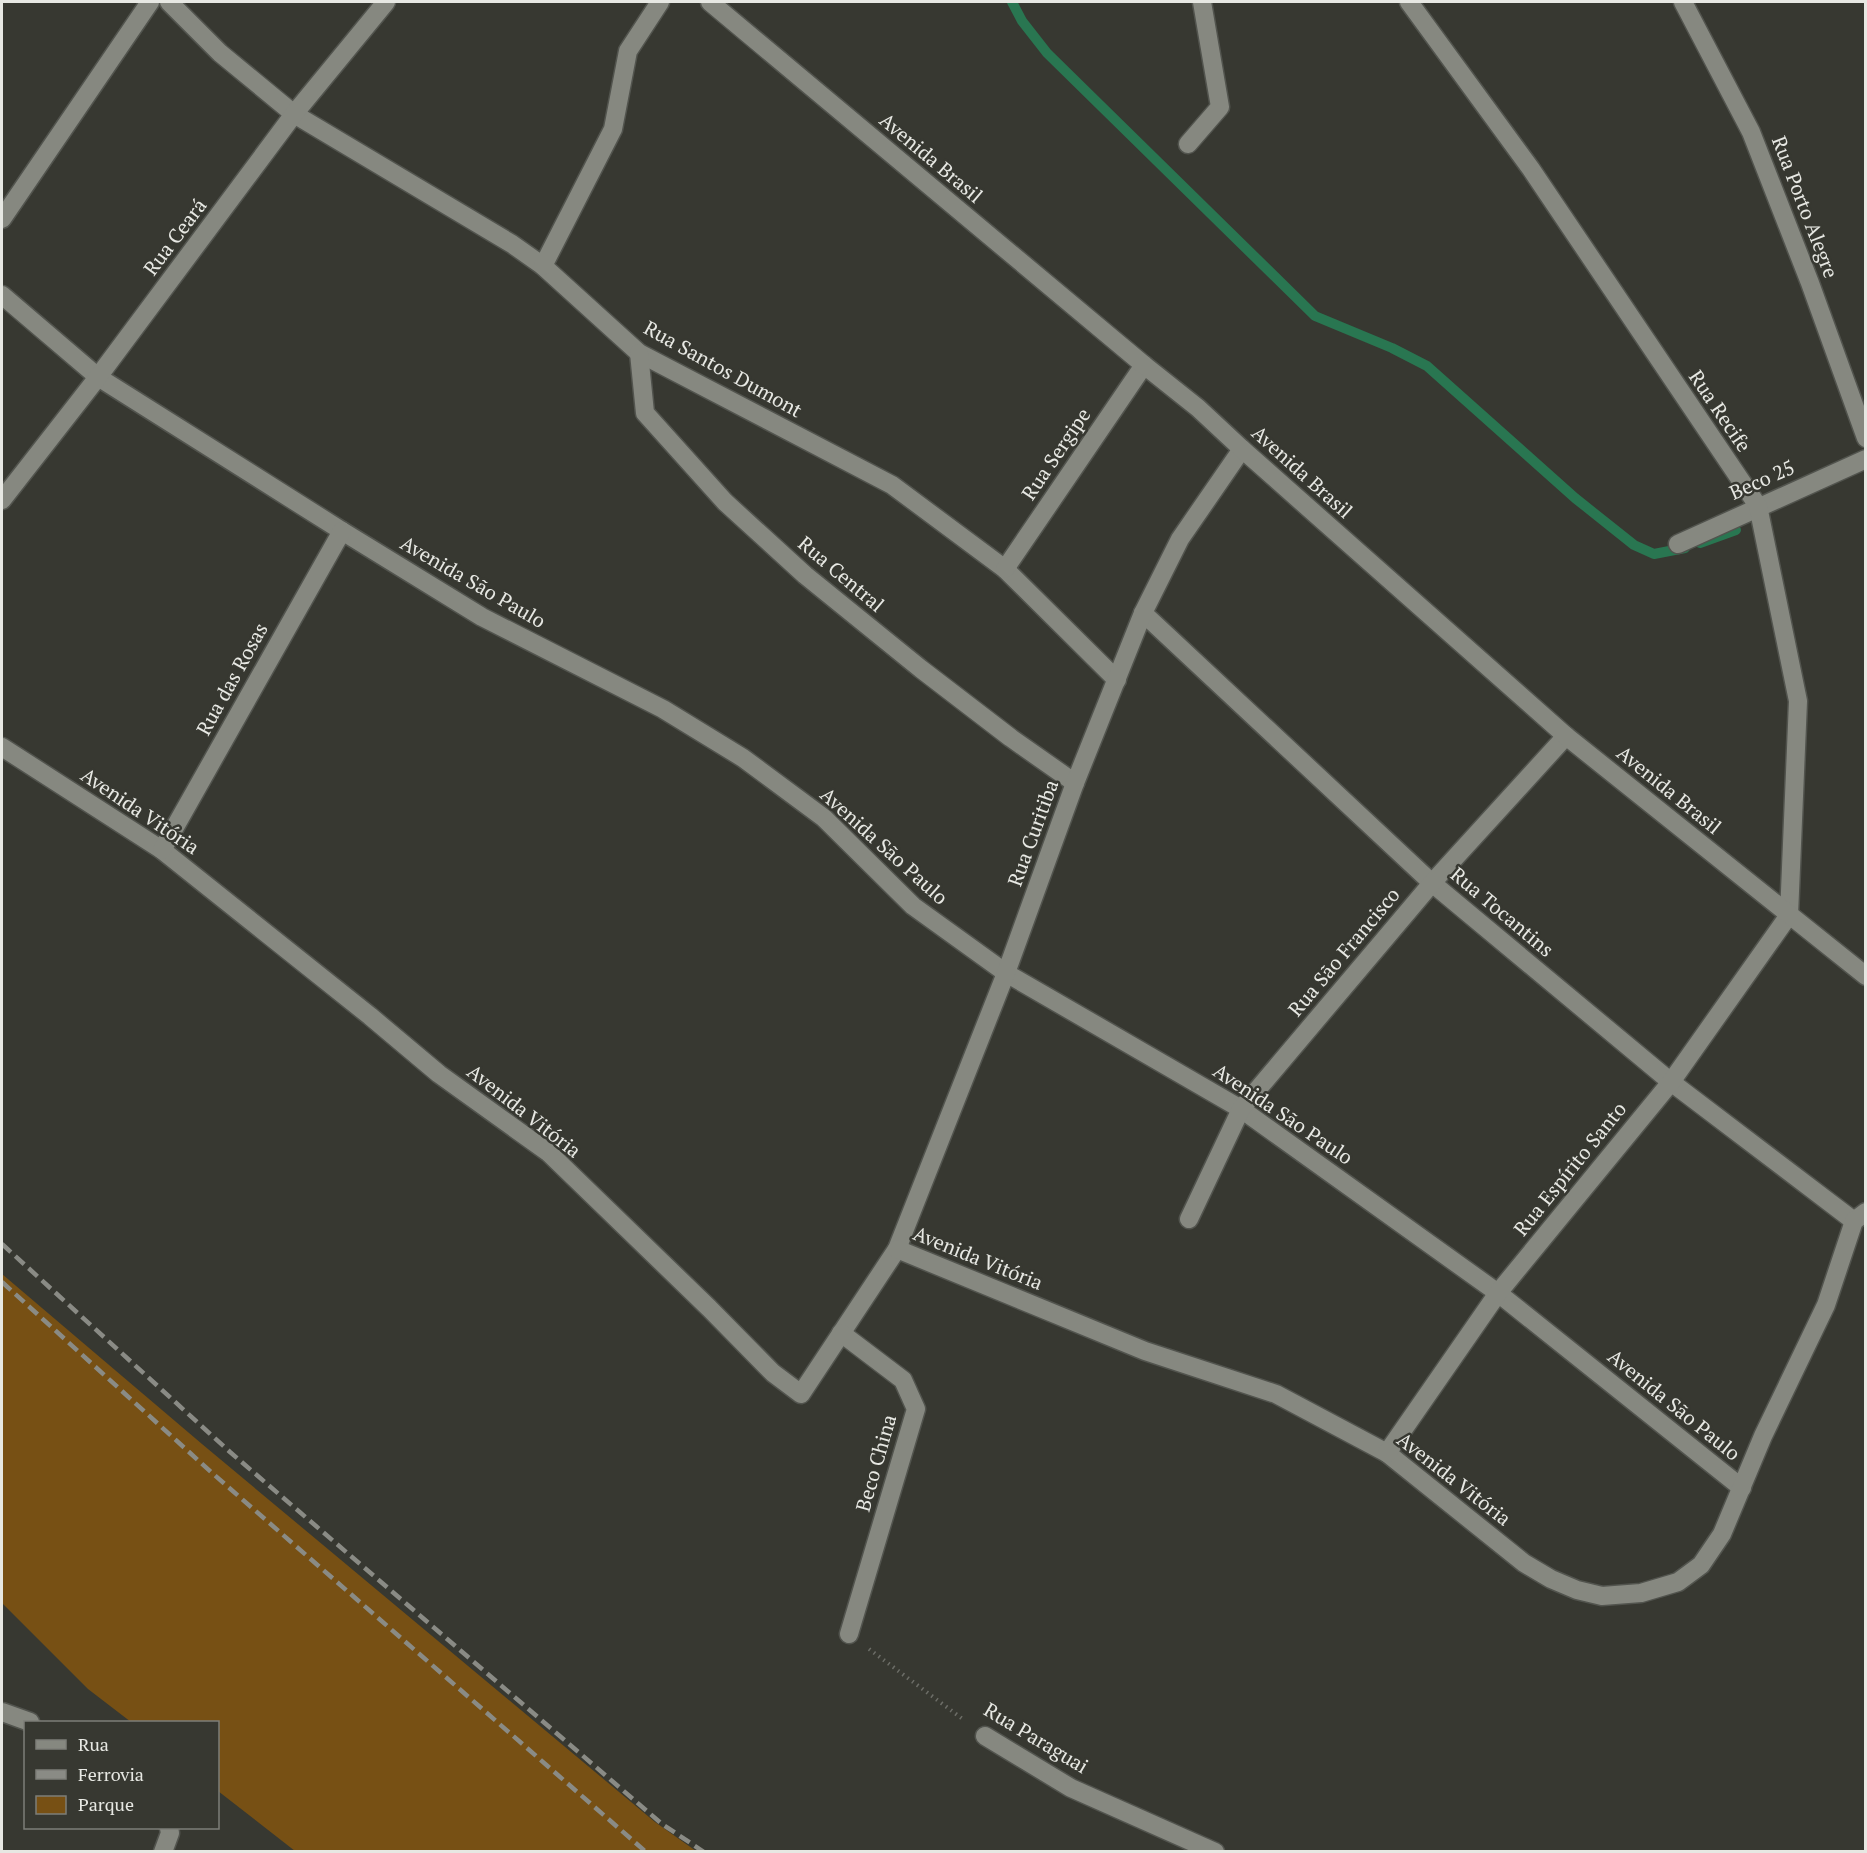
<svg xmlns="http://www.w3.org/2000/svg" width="1867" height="1853" viewBox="0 0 1867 1853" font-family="'PT Serif',serif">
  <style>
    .green { fill: #775014 }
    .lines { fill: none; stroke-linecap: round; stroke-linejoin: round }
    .stream { stroke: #297651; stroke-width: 10 }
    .minor-casing { stroke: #52544e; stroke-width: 21 }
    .tertiary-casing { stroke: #52544e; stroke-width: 21 }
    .path { stroke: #6c6d67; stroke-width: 4; stroke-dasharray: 1.5 4.5; stroke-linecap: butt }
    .minor { stroke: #868880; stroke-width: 18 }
    .tertiary { stroke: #868880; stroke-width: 18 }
    .rail { stroke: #8a8b85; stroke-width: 4.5; stroke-dasharray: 12 6; stroke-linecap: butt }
    .labels { text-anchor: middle; stroke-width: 5; stroke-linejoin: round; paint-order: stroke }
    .street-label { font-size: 20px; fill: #e7e8e3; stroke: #373831 }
  </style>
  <rect width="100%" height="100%" fill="#373831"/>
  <polygon class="green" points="2,1274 202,1444 655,1822 696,1851 295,1851 218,1791 218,1722 131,1722 88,1689 2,1603"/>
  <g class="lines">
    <g class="stream">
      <polyline points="1012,2 1022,21 1047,53 1315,316 1392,348 1427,366 1575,498 1634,545 1654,554 1685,548"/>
      <polyline points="1700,543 1736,530"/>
    </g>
    <defs>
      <g id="minor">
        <polyline points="169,2 220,53 294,114 512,244 543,266 639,353 892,485 1005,569 1117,680"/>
        <polyline points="1683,2 1751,132 1810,283 1866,438"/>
        <polyline points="1188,144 1220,107 1202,2"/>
        <polyline points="2,219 150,2"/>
        <polyline points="543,266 613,129 628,51 660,2"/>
        <polyline points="2,295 98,377 342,531 482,617 663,709 743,758 824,818 913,906 1006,973 1241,1109 1498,1293 1742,1488"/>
        <polyline points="639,353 645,413 725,502 805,575 921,669 1011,738 1075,783"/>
        <polyline points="2,500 98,377 294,114 386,2"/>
        <polyline points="1678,544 1866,459"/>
        <polyline points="1005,569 1144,365"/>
        <polyline points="1143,613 1432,883 1671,1082 1854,1221"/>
        <polyline points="2,747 162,850 370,1016 439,1074 549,1153 709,1308 773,1373 801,1394 897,1249 1006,973 1075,783 1143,613 1180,539 1242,449"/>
        <polyline points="162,850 342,531"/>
        <polyline points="1189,1219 1241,1109 1432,883 1566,736"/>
        <polyline points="897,1249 1145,1351 1276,1394 1387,1453 1524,1563 1551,1579 1577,1590 1602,1596 1641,1593 1678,1582 1701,1565 1722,1534 1763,1436 1826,1305 1854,1221 1866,1212"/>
        <polyline points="841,1333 903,1380 916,1409 849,1634"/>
        <polyline points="1387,1453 1498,1293 1671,1082 1789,915 1798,701 1758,506 1531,169 1409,2"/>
        <polyline points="2,1712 30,1722"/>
        <polyline points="985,1736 1071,1788 1215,1852"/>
        <polyline points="163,1852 170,1833 169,1828"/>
      </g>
      <polyline id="tertiary" points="710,2 1144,365 1198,408 1242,449 1566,736 1866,976"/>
    </defs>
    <use href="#minor" class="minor-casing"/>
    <use href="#tertiary" class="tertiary-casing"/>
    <polyline class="path" points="869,1649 964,1720"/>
    <use href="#minor" class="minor"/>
    <use href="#tertiary" class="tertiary"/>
    <g class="rail">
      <polyline points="2,1244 230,1452 662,1824 704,1852"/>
      <polyline points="2,1282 211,1472 646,1852"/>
    </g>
  </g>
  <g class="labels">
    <g class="street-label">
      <text transform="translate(931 158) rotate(40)" y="7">Avenida Brasil</text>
      <text transform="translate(1805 207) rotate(69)" y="7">Rua Porto Alegre</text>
      <text transform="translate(175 237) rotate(-53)" y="7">Rua Ceará</text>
      <text transform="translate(723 369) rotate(29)" y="7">Rua Santos Dumont</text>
      <text transform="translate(1720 411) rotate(56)" y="7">Rua Recife</text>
      <text transform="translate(1056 454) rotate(-56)" y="7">Rua Sergipe</text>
      <text transform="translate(1302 472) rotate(42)" y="7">Avenida Brasil</text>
      <text transform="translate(1762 480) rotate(-24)" y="7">Beco 25</text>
      <text transform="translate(841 574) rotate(40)" y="7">Rua Central</text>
      <text transform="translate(473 582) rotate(30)" y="7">Avenida São Paulo</text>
      <text transform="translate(232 679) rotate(-61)" y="7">Rua das Rosas</text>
      <text transform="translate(1669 790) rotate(39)" y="7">Avenida Brasil</text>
      <text transform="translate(140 811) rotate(34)" y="7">Avenida Vitória</text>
      <text transform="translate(1033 833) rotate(-70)" y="7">Rua Curitiba</text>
      <text transform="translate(884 846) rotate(42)" y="7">Avenida São Paulo</text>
      <text transform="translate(1502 912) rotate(40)" y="7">Rua Tocantins</text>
      <text transform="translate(1344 952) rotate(-50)" y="7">Rua São Francisco</text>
      <text transform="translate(524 1111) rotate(38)" y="7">Avenida Vitória</text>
      <text transform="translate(1283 1114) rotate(34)" y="7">Avenida São Paulo</text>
      <text transform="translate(1570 1169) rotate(-51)" y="7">Rua Espírito Santo</text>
      <text transform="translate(978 1258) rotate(22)" y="7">Avenida Vitória</text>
      <text transform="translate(1674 1405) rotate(39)" y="7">Avenida São Paulo</text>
      <text transform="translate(876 1463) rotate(-74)" y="7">Beco China</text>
      <text transform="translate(1454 1479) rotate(38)" y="7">Avenida Vitória</text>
      <text transform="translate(1036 1738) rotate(31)" y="7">Rua Paraguai</text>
    </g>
  </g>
  <rect width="1867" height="1853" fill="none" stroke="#e7e8e3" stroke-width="6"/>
  <rect x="24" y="1721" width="195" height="108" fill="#373831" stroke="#7d7e78" stroke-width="1.5"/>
  <rect x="36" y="1740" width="30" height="9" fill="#868880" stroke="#7d7e78" stroke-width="1.5"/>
  <text x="78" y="1751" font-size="18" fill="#e7e8e3">Rua</text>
  <rect x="36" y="1770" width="30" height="9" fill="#8a8b85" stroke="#7d7e78" stroke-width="1.5"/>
  <text x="78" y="1781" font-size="18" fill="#e7e8e3">Ferrovia</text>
  <rect x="36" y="1796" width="30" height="18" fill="#775014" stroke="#7d7e78" stroke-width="1.5"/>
  <text x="78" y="1811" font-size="18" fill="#e7e8e3">Parque</text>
</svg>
